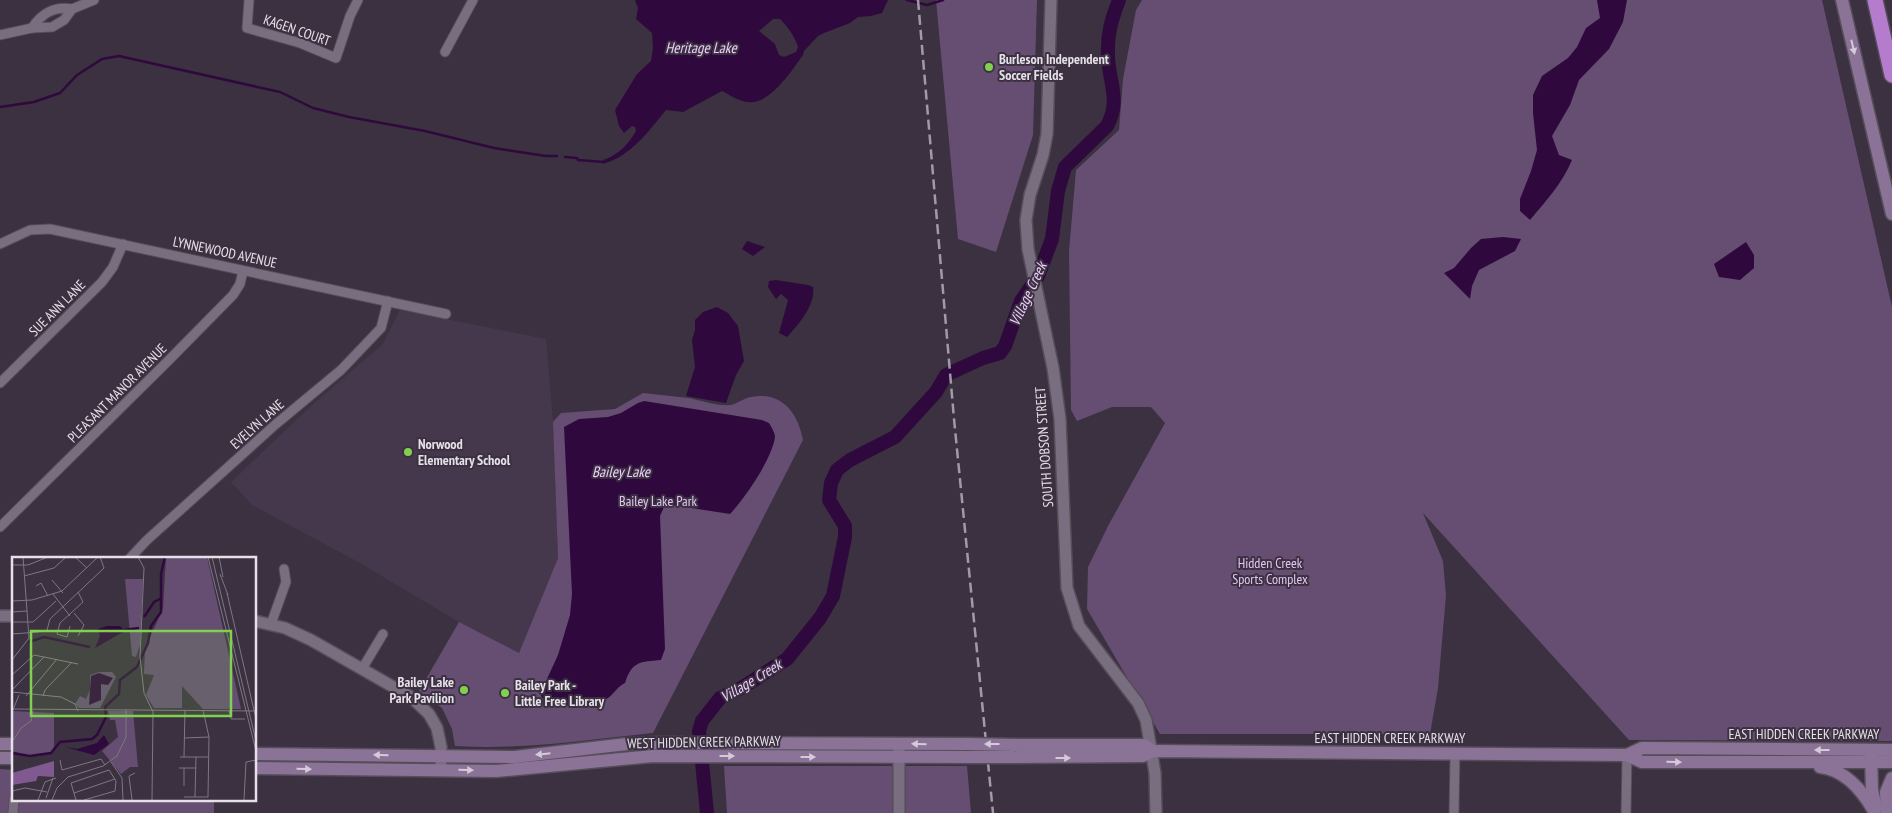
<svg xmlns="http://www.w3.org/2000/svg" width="1892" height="813" viewBox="0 0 1892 813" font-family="'PT Sans Narrow',sans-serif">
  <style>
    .built { fill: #46384c }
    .green { fill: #664d72 }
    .water { fill: #2f093d; fill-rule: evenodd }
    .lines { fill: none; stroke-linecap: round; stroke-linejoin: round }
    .stream { stroke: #2f093d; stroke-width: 2.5 }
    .river { stroke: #2f093d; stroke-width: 14 }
    .minor-casing { stroke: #554d59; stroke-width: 11 }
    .tertiary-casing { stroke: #554d59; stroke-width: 14 }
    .secondary-casing { stroke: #554d59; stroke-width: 15 }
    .motorway-casing { stroke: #554d59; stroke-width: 18 }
    .minor { stroke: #796e7f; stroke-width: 9 }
    .tertiary { stroke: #796e7f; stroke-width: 11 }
    .secondary { stroke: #8b7297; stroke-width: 12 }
    .motorway { stroke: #b57cce; stroke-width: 15 }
    .rail { stroke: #a29aa6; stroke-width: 2.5; stroke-dasharray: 10 5; stroke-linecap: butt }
    .secondary-bridge-casing { stroke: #554d59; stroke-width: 15; stroke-linecap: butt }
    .secondary-bridge { stroke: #8b7297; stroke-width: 12 }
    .oneway { fill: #d4cad9 }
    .poi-dot { fill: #82d050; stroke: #3b3140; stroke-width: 2 }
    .labels { text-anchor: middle; stroke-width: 4; stroke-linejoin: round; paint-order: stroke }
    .street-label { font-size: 14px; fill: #e6e0e9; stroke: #3b3140 }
    .poi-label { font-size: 14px; font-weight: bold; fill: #e6e0e9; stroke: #3b3140; text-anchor: start }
    .park-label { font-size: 14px; fill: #e5c4f5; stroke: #3b3140 }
    .water-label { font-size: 15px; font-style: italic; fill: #efcdff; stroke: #3b3140 }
    .inset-river { fill: none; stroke: #2f093d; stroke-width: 2.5 }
    .inset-road { fill: none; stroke: #7f7784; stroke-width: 1 }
    .view { fill: #82d050; fill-opacity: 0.15; stroke: #82d050; stroke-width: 2.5 }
    .inset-edge { fill: none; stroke: #e6e0e9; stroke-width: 2.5 }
  </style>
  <rect width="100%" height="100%" fill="#3b3140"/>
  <polygon class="built" points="400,310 546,339 553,422 558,558 519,653 459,622 360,563 252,505 231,482 310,407 383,344"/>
  <g class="green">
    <polygon points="936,0 1037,0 1033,135 996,252 958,239"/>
    <polygon points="1142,0 1822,0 1892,307 1892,741 1629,740 1423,513 1443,561 1446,595 1438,688 1430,734 1160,734 1087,609 1088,567 1108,526 1165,423 1151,407 1112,407 1077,421 1071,410 1069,251 1076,170 1119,130 1123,79 1136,10"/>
    <path d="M643,393C658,395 674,396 689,398C698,400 722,407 730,405C737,404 744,398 751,397C782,391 798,413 803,440L653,733C587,740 522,750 455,746L452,729L442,708L419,691L459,622L519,653L558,558L553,422L561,413L615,409Z"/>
    <polygon points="724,766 967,766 971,813 727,813"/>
    <polygon points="0,769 14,770 14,799 214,799 214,813 0,813"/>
  </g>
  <g class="water">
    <path d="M635,0H888L882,13L871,16L858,17L850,23L824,33L818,36L804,51L803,55C792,70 770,105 748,102C738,101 730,95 722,91L683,112L666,110C648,132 631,156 603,164V160C618,155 628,145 636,131L635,127L632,126L624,133L619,126L615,110L637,74L651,61L653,48L652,33L636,19L638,8ZM773,19H780C788,27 795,37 798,47L796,52L784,57L779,55L775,44L759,31Z"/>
    <path d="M1597,0H1627L1623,22L1609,49L1579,80L1570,105L1552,136L1559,155L1572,160C1563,182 1546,201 1530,220L1520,211V199L1531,171L1537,150L1533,113V95L1542,76L1568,58L1577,47L1586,28L1600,18Z"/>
    <polygon points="1503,237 1521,239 1515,251 1479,270 1472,286 1470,299 1444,273 1454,268 1471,248 1481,239"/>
    <polygon points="747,241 765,247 753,256 742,249"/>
    <polygon points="1746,242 1754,255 1754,268 1740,280 1719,277 1714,264"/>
    <path d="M776,280L808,285L813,287C816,305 798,325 787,337L779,333L788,300L781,294L776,299L768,287L769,281Z"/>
    <polygon points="717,307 728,313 738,326 744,361 736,375 726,403 686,396 695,367 692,340 695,330 695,320 703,312"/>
    <path d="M644,401L762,420L769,423C772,428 775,433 775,437C772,459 745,498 730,514L672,505L664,507L660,516L665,649L661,660C640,662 632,661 625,683C615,688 613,697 604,700C597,702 554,708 549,705C546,704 543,699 541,696V692L558,655L570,615L572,594L564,427L579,419L608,417L621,413L638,403Z"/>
  </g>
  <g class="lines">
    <g class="stream">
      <polyline points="907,0 927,5 943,0"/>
      <polyline points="0,107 34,102 60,93 77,75 102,59 119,56 280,92 313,108 349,117 425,131 494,148 546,156 557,156"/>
      <polyline points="565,157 577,158 578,160 604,162"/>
    </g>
    <path class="river" d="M707,813L699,731L702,721L720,698L743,687L787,659L820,618L833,596L845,537V526L829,500L831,483L837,470L850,460L895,437L936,392L946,375L983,358L1000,353L1005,346L1021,301L1038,276L1052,239L1058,191L1065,167L1107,126C1121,101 1109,82 1108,57C1107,34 1111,21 1119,0"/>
    <defs>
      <g id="minor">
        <polyline points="249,0 247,28 300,43 336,58 350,16 358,0"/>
        <path d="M32,28C42,13 54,6 72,9"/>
        <polyline points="0,35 32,28 52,27 64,20 72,9 94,0"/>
        <polyline points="445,52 473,0"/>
        <polyline points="0,244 30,230 50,229 446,314"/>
        <polyline points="0,383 102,282 113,267 123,244"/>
        <polyline points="0,527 167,362 233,295 240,284 243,271"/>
        <polyline points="130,558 147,540 276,424 341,370 381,328 388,301"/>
        <polyline points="271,624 286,582 284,569"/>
        <polyline points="362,669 383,634"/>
        <polyline points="13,813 14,799"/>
        <polyline points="1454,813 1455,753"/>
        <polyline points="1626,813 1627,755"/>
      </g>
      <g id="tertiary">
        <polyline points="1051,0 1047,134 1043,155 1030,195 1026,220 1028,249 1053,368 1060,419 1067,588 1079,626 1138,703 1146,720 1155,773 1156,813"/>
        <polyline points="0,616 14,616"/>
        <polyline points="255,621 285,628 311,640 411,697 429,714 437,728 441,747 441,765"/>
        <polyline points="899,813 899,744"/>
      </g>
      <g id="secondary">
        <polyline points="1842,0 1892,214"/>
        <polyline points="0,744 14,744"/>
        <polyline points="1016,745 1144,745 1153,751"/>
        <polyline points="255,754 515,757 627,744 659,743 967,744"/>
        <polyline points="1627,755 1642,748 1892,750"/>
        <polyline points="1871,755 1872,790 1876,807"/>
        <polyline points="1014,757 1143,756 1153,751 1627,755 1642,762 1892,762"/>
        <polyline points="0,758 14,758"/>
        <path d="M1820,767C1846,770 1863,791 1875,813"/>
        <polyline points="255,768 496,771 653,756 969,757"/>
        <polyline points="1887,813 1886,792 1892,778"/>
      </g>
      <polyline id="motorway" points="1875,0 1892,75"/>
    </defs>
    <use href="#minor" class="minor-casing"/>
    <use href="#tertiary" class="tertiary-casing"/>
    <use href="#secondary" class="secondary-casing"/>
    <use href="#motorway" class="motorway-casing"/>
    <use href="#minor" class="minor"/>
    <use href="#tertiary" class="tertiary"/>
    <use href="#secondary" class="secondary"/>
    <use href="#motorway" class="motorway"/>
    <polyline class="rail" points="918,0 954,419 993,813"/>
    <defs>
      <g id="secondary-bridge">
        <polyline points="967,744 1016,745"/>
        <polyline points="969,757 1014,757"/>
      </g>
    </defs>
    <use href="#secondary-bridge" class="secondary-bridge-casing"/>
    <use href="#secondary-bridge" class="secondary-bridge"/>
  </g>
  <defs><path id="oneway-solid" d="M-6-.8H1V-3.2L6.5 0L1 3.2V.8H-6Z" transform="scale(1.25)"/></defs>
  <g class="oneway">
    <use href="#oneway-solid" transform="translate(1853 47) rotate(77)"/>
    <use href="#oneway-solid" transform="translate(919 744) rotate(-179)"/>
    <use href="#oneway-solid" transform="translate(992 744) rotate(-180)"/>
    <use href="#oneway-solid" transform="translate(1822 750) rotate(-180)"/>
    <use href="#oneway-solid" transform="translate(543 754) rotate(174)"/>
    <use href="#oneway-solid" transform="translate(381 755) rotate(-179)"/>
    <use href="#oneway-solid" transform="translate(727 756)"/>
    <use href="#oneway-solid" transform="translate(808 757)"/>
    <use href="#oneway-solid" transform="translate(1063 758)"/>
    <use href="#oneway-solid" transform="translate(1674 762) rotate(1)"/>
    <use href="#oneway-solid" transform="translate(304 769) rotate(1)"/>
    <use href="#oneway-solid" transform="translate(466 770) rotate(1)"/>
  </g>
  <g class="poi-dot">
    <circle cx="989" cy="67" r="5"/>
    <circle cx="408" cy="452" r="5"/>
    <circle cx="464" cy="690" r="5"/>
    <circle cx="505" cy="693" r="5"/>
  </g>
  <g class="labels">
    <g class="street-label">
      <text transform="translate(297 30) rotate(19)" y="5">KAGEN COURT</text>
      <text transform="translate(225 252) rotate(12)" y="5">LYNNEWOOD AVENUE</text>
      <text transform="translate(57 308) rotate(-45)" y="5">SUE ANN LANE</text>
      <text transform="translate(117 393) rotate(-45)" y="5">PLEASANT MANOR AVENUE</text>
      <text transform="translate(257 424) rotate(-42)" y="5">EVELYN LANE</text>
      <text transform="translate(1044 447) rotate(-94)" y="5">SOUTH DOBSON STREET</text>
      <text x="1804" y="739">EAST HIDDEN CREEK PARKWAY</text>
      <text x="1390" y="743">EAST HIDDEN CREEK PARKWAY</text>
      <text transform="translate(704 742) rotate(-1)" y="5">WEST HIDDEN CREEK PARKWAY</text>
    </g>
    <g class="poi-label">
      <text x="999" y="64">Burleson Independent<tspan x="999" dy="16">Soccer Fields</tspan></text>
      <text x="418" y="449">Norwood<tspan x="418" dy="16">Elementary School</tspan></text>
      <text x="454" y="687" text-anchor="end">Bailey Lake<tspan x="454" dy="16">Park Pavilion</tspan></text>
      <text x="515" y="690">Bailey Park -<tspan x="515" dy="16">Little Free Library</tspan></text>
    </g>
    <g class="park-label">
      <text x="658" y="506">Bailey Lake Park</text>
      <text x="1270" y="568">Hidden Creek<tspan x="1270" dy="16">Sports Complex</tspan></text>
    </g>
    <g class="water-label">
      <text x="701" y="53">Heritage Lake</text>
      <text transform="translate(1028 294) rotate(-65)" y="5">Village Creek</text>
      <text x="621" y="477">Bailey Lake</text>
      <text transform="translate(751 681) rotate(-31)" y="5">Village Creek</text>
    </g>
  </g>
  <g transform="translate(12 557)">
    <rect width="244" height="244" fill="#3b3140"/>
    <path d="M154,0H195L229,152H191L170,129V151H142L134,138L142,118L132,117L133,92L151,51ZM113,22H131L128,88L124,100L120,99ZM87,115H100L104,120L88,151H67L63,147L68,139L74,142L78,133V118ZM0,154L42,156V190L38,196L17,199L0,194ZM96,154H121L126,210H118L109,217L90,194L106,180L103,163H98Z" fill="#664d72"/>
    <path d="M42,204V220L26,219L24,224L0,228V216Z" fill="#805991"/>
    <path d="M95,69H108L113,74L83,91L88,79L86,72ZM87,116L101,121L96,128L89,127V143L77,148L79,119ZM92,178L97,187L82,198L53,190L65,192L85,186Z" fill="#2f093d"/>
    <path class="inset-river" d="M132,60L142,45L150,41M112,73L127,71M17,85L32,80L78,90M0,196L18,199L39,196L48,185L80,182L85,178L94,160L93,150L107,137L108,123L125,110L136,86L139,69L149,55V17L153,0"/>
    <path class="inset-road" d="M63,0L75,11M126,0L132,11L128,100L132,136L141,155L140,243M196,0L244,194M200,0L244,184M207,0L211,20M0,8H16L36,0M208,17L216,38M12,19L42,11L54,0M40,23L51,36M24,29L29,26L36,39M215,36L244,162M41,37L58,59M0,44L20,43L50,34L86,0M0,55L15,54M62,56L72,68L66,79M0,65H21L44,44M58,69L55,80L45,77L48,66L71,45L66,35M35,73L38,62L92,11L88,0M0,77L27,75M0,103L17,81L11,0M0,118L22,98L66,107M0,133L32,100M0,135L49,140L63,147L66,154M14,139L45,102M31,139L33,133L60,105M0,152L244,154M1,153L7,138M217,153L219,162H233M172,181L197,180M0,185L9,171L19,164L21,154M168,200H196M172,200L173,153M48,203L50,213L89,202L93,208M99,205L110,221L111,243M167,211H184M172,229V211M0,234L13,231L35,235M62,236L103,222M172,240H196L197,180L191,153M183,240L184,200M34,241L41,221M26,243L33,225L44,221M40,243L45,231L56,220L91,209L105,199L114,180V152M64,243L59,226L97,213L104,224L103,234L72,243M120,243L117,219L123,216M232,243L234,205L244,203"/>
    <path class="view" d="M19,74H219V159H19Z"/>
    <rect width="244" height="244" class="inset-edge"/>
  </g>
</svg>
